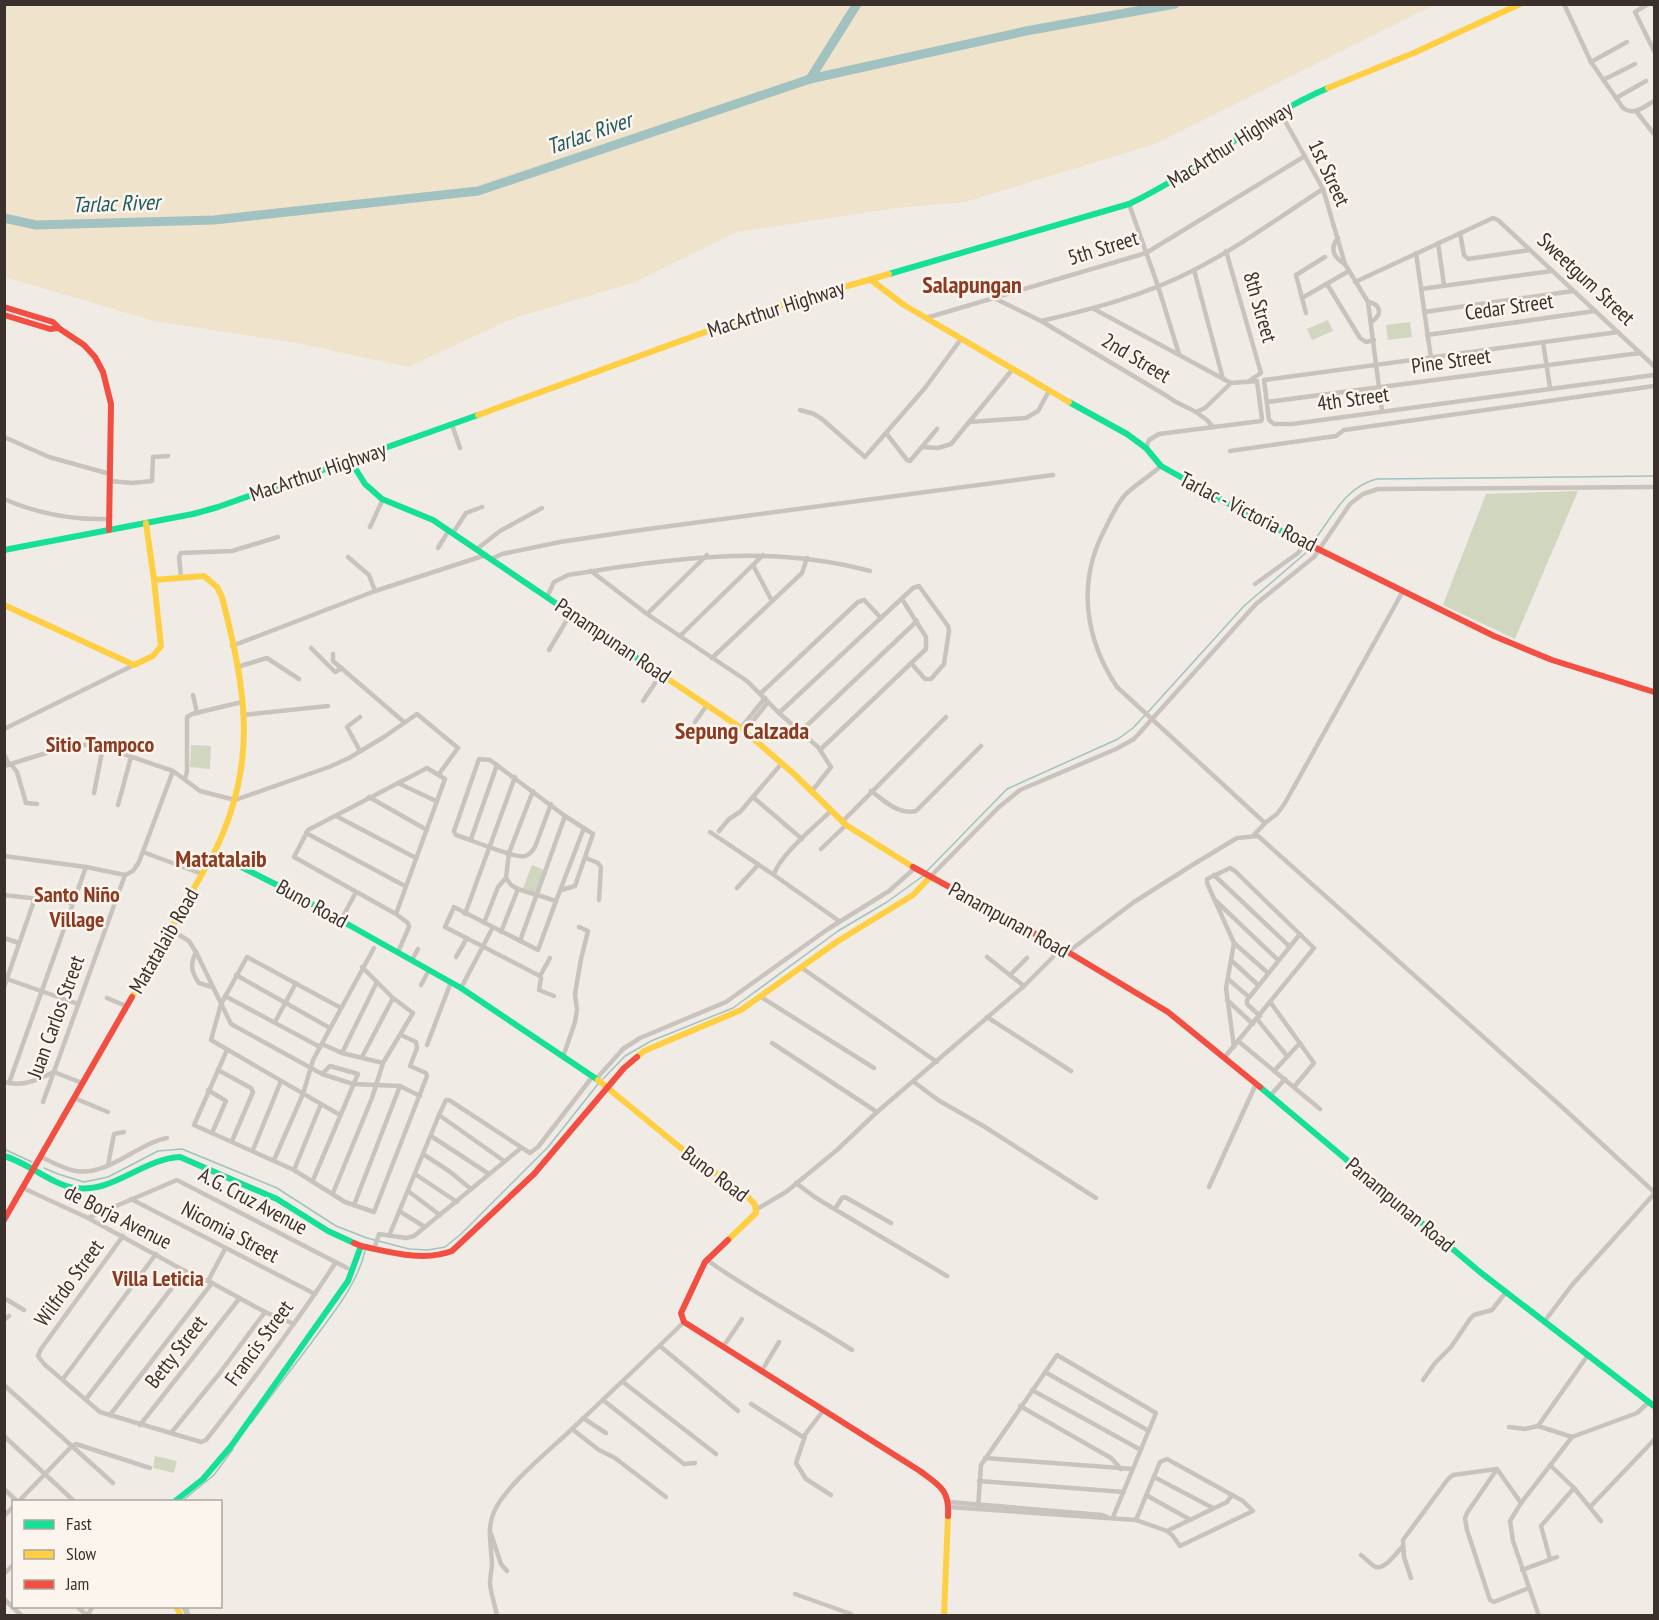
<svg xmlns="http://www.w3.org/2000/svg" width="1659" height="1620" viewBox="0 0 1659 1620" font-family="'PT Sans Narrow',sans-serif">
  <style>
    .green { fill: #d1d6bf }
    .sand { fill: #efe3cc }
    .lines { fill: none; stroke-linecap: round; stroke-linejoin: round }
    .stream { stroke: #a1c2c1; stroke-width: 1.5 }
    .river { stroke: #a1c2c1; stroke-width: 9 }
    .street { stroke: #c9c3be; stroke-width: 4.5 }
    .fast { stroke: #16e098; stroke-width: 6 }
    .slow { stroke: #ffcf43; stroke-width: 6 }
    .jam { stroke: #f24e42; stroke-width: 6 }
    .labels { text-anchor: middle; stroke-width: 5; stroke-linejoin: round; paint-order: stroke }
    .street-label { font-size: 21px; fill: #3b302b; stroke: #fbf5ee }
    .water-label { font-size: 22px; font-style: italic; fill: #1f5a5e; stroke: #fbf5ee }
    .neighbourhood-label { font-size: 22px; font-weight: bold; fill: #8c3b22; stroke: #fbf5ee }
    .quarter-label { font-size: 24px; font-weight: bold; fill: #8c3b22; stroke: #fbf5ee }
  </style>
  <rect width="100%" height="100%" fill="#f0ebe5"/>
  <g class="green">
    <polygon points="1328,320 1333,331 1312,340 1307,329"/>
    <polygon points="1410,322 1412,337 1388,340 1386,325"/>
    <polygon points="1578,491 1515,639 1443,605 1486,494"/>
    <polygon points="191,745 211,746 210,769 190,767"/>
    <polygon points="532,865 546,871 537,893 523,888"/>
    <polygon points="155,1456 177,1461 174,1473 153,1468"/>
  </g>
  <polygon class="sand" points="4,5 5,4 1434,5 1155,144 965,202 896,208 737,232 633,283 514,318 408,367 297,343 154,321 5,277"/>
  <g class="lines">
    <g class="stream">
      <path d="M1316,538C1333,515 1347,486 1377,479L1654,476"/>
      <polyline points="1148,712 1244,606 1308,551"/>
      <polyline points="926,872 1007,789 1118,739 1133,728 1145,715"/>
      <polyline points="603,1079 625,1056 651,1041 733,1008 838,931 887,902 923,876"/>
      <polyline points="4,1149 32,1162"/>
      <polyline points="44,1168 58,1174 84,1182 108,1177 158,1151 182,1149 277,1188 336,1226 367,1238 409,1249 428,1250 445,1247 461,1234 548,1147 598,1084"/>
      <path d="M251,1423C270,1397 290,1371 309,1346C330,1317 357,1286 365,1251"/>
      <polyline points="181,1502 214,1475 233,1449"/>
      <polyline points="182,1606 186,1616"/>
    </g>
    <g class="river">
      <polyline points="810,79 857,4"/>
      <polyline points="4,218 36,225 214,220 478,191 810,79 1026,31 1175,4"/>
    </g>
    <g class="street">
      <path d="M1564,4L1591,62L1623,108C1634,116 1644,107 1654,101"/>
      <polyline points="1648,4 1635,12 1654,51"/>
      <polyline points="1654,4 1654,5"/>
      <polyline points="1591,62 1627,42"/>
      <polyline points="1603,80 1635,64"/>
      <polyline points="1616,98 1646,81"/>
      <polyline points="1636,111 1654,134"/>
      <polyline points="1280,112 1323,189 1345,264 1368,302 1382,411"/>
      <polyline points="1129,204 1158,286 1179,354"/>
      <polyline points="1460,233 1464,255 1468,259 1530,250"/>
      <path d="M1338,238C1329,249 1334,258 1345,264"/>
      <polyline points="1438,243 1444,285"/>
      <polyline points="1226,251 1261,373 1249,381"/>
      <polyline points="1416,253 1431,358"/>
      <polyline points="1194,270 1223,379"/>
      <polyline points="1355,282 1493,218 1498,220 1654,366"/>
      <polyline points="1327,284 1360,338 1366,342 1374,340"/>
      <polyline points="1421,289 1552,271"/>
      <path d="M994,298L1041,321L1167,396C1175,403 1186,406 1196,412L1205,408L1231,383L1257,381L1262,419L1261,421L1159,434L1149,440L1146,448"/>
      <polyline points="1302,298 1349,271"/>
      <path d="M1368,302C1381,304 1383,315 1371,322"/>
      <polyline points="1094,309 1231,383"/>
      <polyline points="1424,312 1573,291"/>
      <polyline points="1306,313 1296,275 1325,257"/>
      <polyline points="926,318 1146,253 1305,156"/>
      <path d="M1041,321C1093,309 1146,295 1194,270C1239,247 1281,216 1323,189"/>
      <polyline points="1618,332 1264,380 1269,420 1274,424 1292,424 1654,375"/>
      <polyline points="1427,335 1595,311"/>
      <polyline points="1543,342 1550,388"/>
      <polyline points="1267,402 1640,353"/>
      <polyline points="800,410 814,414 822,419 865,457 925,388 961,339"/>
      <polyline points="1196,412 1207,420 1213,427"/>
      <polyline points="969,422 1026,418 1038,411 1049,391"/>
      <polyline points="452,425 460,448"/>
      <polyline points="886,433 907,460 910,461 937,429"/>
      <polyline points="4,437 49,457 110,474"/>
      <polyline points="923,447 938,448 951,444 1012,370"/>
      <polyline points="1230,451 1336,436 1344,430 1654,386"/>
      <path d="M1161,466C1150,476 1136,484 1125,495C1116,505 1110,519 1104,531C1077,583 1085,639 1117,687L1265,823L1254,835"/>
      <polyline points="110,481 132,483 152,481 153,457 168,456"/>
      <path d="M4,499C38,514 72,520 108,519"/>
      <polyline points="370,527 383,499"/>
      <polyline points="453,533 466,513 482,507"/>
      <polyline points="438,548 449,530"/>
      <polyline points="477,549 500,531 542,508"/>
      <polyline points="348,557 369,575 375,591"/>
      <polyline points="491,559 502,554 560,542 633,531 1053,475"/>
      <polyline points="753,565 772,601"/>
      <polyline points="591,571 647,614 747,681 779,713 818,747 831,767 812,791"/>
      <polyline points="181,577 179,557 181,553 232,551 278,537"/>
      <polyline points="1255,584 1298,553 1307,542"/>
      <path d="M547,597L554,582L568,575C670,559 768,543 870,571"/>
      <polyline points="647,614 707,555"/>
      <polyline points="680,636 763,555"/>
      <polyline points="232,646 375,591 486,555"/>
      <polyline points="311,648 335,672 342,668"/>
      <polyline points="549,650 571,613"/>
      <polyline points="333,654 333,661 404,722"/>
      <polyline points="712,658 802,573 807,558"/>
      <polyline points="237,667 267,658 299,679"/>
      <polyline points="761,693 858,602 864,600 881,618"/>
      <polyline points="193,695 197,713"/>
      <polyline points="643,701 661,674"/>
      <polyline points="779,713 913,588 919,586 948,626 949,631 944,664 931,679 925,679 911,663"/>
      <polyline points="243,715 328,706"/>
      <polyline points="360,717 347,727 360,751"/>
      <polyline points="695,722 707,705"/>
      <polyline points="741,728 765,698"/>
      <polyline points="4,729 134,665"/>
      <polyline points="745,731 768,702"/>
      <polyline points="800,732 917,621"/>
      <polyline points="820,750 926,649 926,637 902,599"/>
      <polyline points="4,754 9,765"/>
      <polyline points="11,764 17,772 26,803 37,804"/>
      <polyline points="4,766 76,744 103,747 173,771 200,791 235,800 329,767 349,758 384,737 417,714 458,748 439,774"/>
      <polyline points="185,779 187,771 187,717 192,714 242,702"/>
      <polyline points="398,783 436,801"/>
      <polyline points="533,791 509,853 506,878 511,885 518,889 556,901 584,828"/>
      <path d="M871,791C885,801 898,815 916,811L981,746"/>
      <polyline points="94,793 103,747"/>
      <polyline points="369,797 427,830"/>
      <polyline points="753,797 802,839"/>
      <path d="M551,804L535,847C532,851 530,855 525,856C516,859 469,839 456,835L454,831L479,759L490,760L565,816L593,834L575,886L561,890"/>
      <polyline points="118,805 131,757"/>
      <path d="M831,811C816,825 778,857 774,875L839,921"/>
      <polyline points="336,816 416,858"/>
      <polyline points="842,822 946,717"/>
      <polyline points="1265,823 1277,814 1285,803 1403,591"/>
      <polyline points="719,831 729,819 740,812 782,763"/>
      <polyline points="710,832 774,875"/>
      <polyline points="306,833 405,886"/>
      <polyline points="471,839 497,765"/>
      <polyline points="821,849 846,825"/>
      <polyline points="143,852 202,874"/>
      <polyline points="4,856 86,867 125,875"/>
      <polyline points="586,858 598,863 601,867 599,900"/>
      <polyline points="125,875 133,871 139,862 173,771"/>
      <polyline points="1214,875 1289,946"/>
      <polyline points="930,877 999,807 1020,790 1116,749 1134,739 1256,604 1314,557 1350,504 1363,494 1378,489 1654,487"/>
      <polyline points="737,888 758,865"/>
      <polyline points="4,895 73,903"/>
      <polyline points="1215,900 1278,960"/>
      <polyline points="396,914 445,779 427,768 308,830 294,857 396,914 408,923 409,927 398,952"/>
      <polyline points="465,914 515,777"/>
      <polyline points="341,920 356,892"/>
      <polyline points="484,923 498,887 506,878"/>
      <polyline points="171,930 189,941 197,954 231,1024 322,1074 353,1084 400,1086 420,1096"/>
      <polyline points="501,932 518,889"/>
      <polyline points="4,938 19,943"/>
      <polyline points="520,941 565,816"/>
      <polyline points="1234,943 1268,973"/>
      <path d="M196,952C190,964 191,972 199,983L212,987"/>
      <polyline points="1068,952 1134,902 1194,864 1237,838 1258,836 1562,1107 1654,1192"/>
      <polyline points="456,957 467,938"/>
      <polyline points="987,957 1024,986"/>
      <polyline points="412,960 418,949"/>
      <polyline points="1232,961 1258,985"/>
      <polyline points="802,968 937,1062"/>
      <polyline points="236,975 330,1028"/>
      <polyline points="1010,975 1027,958"/>
      <polyline points="540,976 550,958"/>
      <polyline points="4,978 78,1004"/>
      <polyline points="1228,979 1249,997"/>
      <polyline points="421,985 429,970"/>
      <polyline points="4,987 35,898"/>
      <polyline points="461,988 493,927"/>
      <polyline points="225,996 320,1047"/>
      <polyline points="554,996 539,990 541,978 540,976 445,927 454,907 538,950 556,901"/>
      <polyline points="761,997 874,1068"/>
      <polyline points="107,998 126,1006"/>
      <polyline points="1227,1000 1253,1024"/>
      <polyline points="1271,1003 1314,1063 1294,1087"/>
      <polyline points="1260,1016 1247,1004 1247,1000 1300,934"/>
      <polyline points="987,1017 1071,1071"/>
      <polyline points="1257,1019 1287,1056"/>
      <polyline points="275,1022 296,983"/>
      <polyline points="1238,1041 1320,1109"/>
      <polyline points="772,1043 877,1112"/>
      <polyline points="322,1044 342,1053 383,1063"/>
      <polyline points="427,1045 451,982"/>
      <polyline points="227,1050 194,1125 294,1170 345,1202 374,1212 427,1076 426,1073 410,1066 417,1048 416,1042 401,1035"/>
      <polyline points="342,1053 377,982"/>
      <polyline points="362,1057 393,998"/>
      <polyline points="563,1057 575,1022 577,1010 575,994 581,959 588,931 579,927"/>
      <polyline points="1224,1058 1314,948 1235,871 1230,868 1207,879 1207,883 1234,943 1226,988 1234,1047"/>
      <polyline points="218,1070 251,1088 253,1092 232,1141"/>
      <polyline points="1274,1071 1300,1043"/>
      <polyline points="597,1078 623,1049 640,1038 726,1002 828,929 889,891 915,868"/>
      <path d="M4,1082C24,1087 36,1080 54,1072L82,1083"/>
      <polyline points="914,1082 938,1100 985,1127 1096,1198"/>
      <polyline points="9,1083 86,867"/>
      <polyline points="208,1090 226,1101 212,1133"/>
      <polyline points="1270,1096 1285,1079"/>
      <polyline points="74,1098 108,1112"/>
      <polyline points="43,1102 125,875"/>
      <polyline points="340,1115 211,1040 221,1004 247,957 341,1008"/>
      <polyline points="439,1115 504,1161"/>
      <polyline points="431,1136 489,1174"/>
      <polyline points="253,1150 281,1081"/>
      <polyline points="423,1154 449,1171 471,1189"/>
      <path d="M41,1157C52,1162 64,1169 76,1171C109,1176 136,1144 167,1138"/>
      <polyline points="274,1160 303,1094 313,1060 374,948"/>
      <polyline points="108,1165 114,1134 124,1132"/>
      <polyline points="294,1170 321,1104"/>
      <polyline points="415,1174 457,1202"/>
      <polyline points="313,1180 358,1074 330,1066 322,1074"/>
      <polyline points="796,1183 816,1198 947,1276"/>
      <polyline points="1209,1187 1256,1084"/>
      <polyline points="23,1188 88,1218 185,1271 212,1283 265,1312 294,1324"/>
      <polyline points="408,1191 440,1215"/>
      <polyline points="333,1193 372,1098 383,1063 413,1013 393,998 362,967"/>
      <polyline points="131,1199 315,1294"/>
      <polyline points="354,1205 400,1086"/>
      <polyline points="757,1209 786,1192 837,1150 877,1112 1024,986 1052,958 1060,947"/>
      <polyline points="835,1209 842,1198 845,1197 891,1223"/>
      <polyline points="399,1211 425,1227"/>
      <polyline points="88,1218 177,1180 347,1268"/>
      <path d="M123,1236L41,1349L38,1356L44,1364L100,1412L201,1442L206,1440C251,1383 296,1324 336,1262"/>
      <polyline points="389,1236 439,1115 446,1100 449,1100 530,1153 538,1147 593,1076"/>
      <polyline points="374,1249 379,1234 406,1238 414,1236 521,1148"/>
      <path d="M707,1260C753,1293 804,1319 852,1350"/>
      <polyline points="208,1281 225,1249"/>
      <polyline points="4,1298 24,1310"/>
      <polyline points="4,1320 9,1316"/>
      <polyline points="1544,1322 1572,1285 1654,1194"/>
      <polyline points="660,1346 738,1411"/>
      <polyline points="723,1347 742,1319"/>
      <polyline points="761,1372 779,1342"/>
      <polyline points="1045,1372 1149,1431"/>
      <polyline points="63,1379 156,1254"/>
      <polyline points="1423,1380 1435,1363 1451,1347 1470,1319 1474,1315 1492,1310 1506,1292"/>
      <polyline points="623,1382 716,1454"/>
      <polyline points="4,1385 113,1483"/>
      <polyline points="1032,1390 1141,1450"/>
      <polyline points="86,1399 185,1271"/>
      <polyline points="603,1400 684,1464 695,1463"/>
      <polyline points="751,1404 803,1437 823,1411"/>
      <polyline points="1020,1406 1111,1458 1121,1469"/>
      <polyline points="110,1415 212,1283"/>
      <polyline points="583,1418 606,1433"/>
      <polyline points="140,1425 239,1299"/>
      <polyline points="1538,1426 1588,1355"/>
      <polyline points="1509,1427 1525,1429 1538,1426 1572,1437"/>
      <polyline points="572,1429 599,1450 615,1458 666,1497"/>
      <polyline points="171,1433 219,1374 265,1312"/>
      <polyline points="4,1436 75,1502"/>
      <polyline points="805,1436 796,1463 806,1479 831,1495"/>
      <polyline points="985,1458 1133,1469"/>
      <polyline points="1497,1469 1467,1513 1465,1518 1467,1530 1490,1600 1494,1602 1529,1588"/>
      <polyline points="1154,1477 1213,1508"/>
      <polyline points="979,1481 1124,1492"/>
      <polyline points="1574,1488 1601,1521"/>
      <polyline points="4,1489 18,1502"/>
      <polyline points="1146,1495 1189,1519"/>
      <polyline points="18,1502 72,1446 76,1444 150,1468"/>
      <polyline points="949,1502 1102,1515 1107,1517"/>
      <polyline points="949,1507 1136,1520 1167,1531 1172,1535 1180,1546 1253,1511 1243,1501 1167,1459 1160,1462 1136,1520"/>
      <polyline points="1590,1507 1654,1440"/>
      <polyline points="978,1508 981,1465 1057,1355 1156,1413 1113,1517"/>
      <polyline points="4,1516 14,1506"/>
      <polyline points="1167,1531 1227,1502 1232,1495"/>
      <polyline points="491,1534 501,1564 507,1571"/>
      <path d="M1361,1555C1365,1558 1371,1565 1376,1567C1386,1569 1397,1552 1403,1546"/>
      <polyline points="1550,1559 1541,1526 1574,1488 1550,1465"/>
      <polyline points="1522,1570 1557,1557"/>
      <polyline points="4,1574 14,1564"/>
      <polyline points="1411,1578 1404,1557 1403,1540 1448,1479 1453,1475 1497,1469 1521,1503"/>
      <polyline points="795,1594 851,1614 851,1616"/>
      <polyline points="4,1599 22,1616"/>
      <polyline points="76,1606 87,1615"/>
      <polyline points="185,1606 189,1616"/>
      <polyline points="87,1616 93,1606"/>
      <path d="M497,1616C495,1605 491,1594 490,1584C490,1578 491,1572 492,1566C492,1549 486,1529 494,1512C504,1487 551,1449 572,1429C609,1394 647,1358 684,1322"/>
      <polyline points="1539,1616 1513,1541 1510,1521 1521,1503 1572,1437 1637,1413 1649,1402"/>
    </g>
    <g class="fast">
      <path d="M889,274L1129,204C1199,171 1257,118 1328,88"/>
      <polyline points="1069,402 1127,434 1146,448 1161,466 1249,515 1312,546"/>
      <polyline points="350,460 365,484 382,499 433,520 659,673"/>
      <polyline points="4,550 193,514 218,507 478,415"/>
      <polyline points="214,853 285,889 461,988 598,1080"/>
      <polyline points="1260,1087 1480,1272 1654,1406"/>
      <path d="M4,1156C29,1163 50,1184 75,1188C114,1193 142,1159 180,1157L277,1199L328,1231L354,1243"/>
      <polyline points="174,1502 203,1479 232,1445 348,1281 361,1246"/>
    </g>
    <g class="slow">
      <polyline points="1328,88 1416,52 1520,4"/>
      <polyline points="871,280 904,305 1069,402"/>
      <polyline points="478,415 768,309 889,274"/>
      <polyline points="4,605 134,665 153,656 161,646 154,580"/>
      <polyline points="659,673 741,728 794,774 846,825 913,867"/>
      <path d="M132,997L214,853C259,762 246,691 222,597L217,587L204,576L154,580L146,523"/>
      <polyline points="637,1057 644,1051 741,1010 838,941 913,895 930,877"/>
      <polyline points="598,1080 677,1145 748,1197 755,1205 756,1213 728,1240"/>
      <polyline points="176,1606 181,1616"/>
      <polyline points="944,1616 948,1516"/>
    </g>
    <g class="jam">
      <polyline points="4,307 53,322 60,329 84,345 95,357 103,372 111,404 109,530"/>
      <polyline points="4,315 50,329 57,328"/>
      <polyline points="1312,546 1494,636 1552,660 1654,692"/>
      <polyline points="913,867 1068,952 1168,1012 1260,1087"/>
      <polyline points="4,1220 132,997"/>
      <path d="M728,1240L705,1262L681,1313L684,1322L920,1471C939,1485 950,1490 948,1516"/>
      <path d="M354,1243L361,1246C390,1252 423,1262 452,1251L534,1174L624,1068L637,1057"/>
    </g>
  </g>
  <g class="labels">
    <g class="street-label">
      <text transform="translate(1230 145) rotate(-32)" y="7">MacArthur Highway</text>
      <text transform="translate(1329 173) rotate(65)" y="7">1st Street</text>
      <text transform="translate(1103 248) rotate(-17)" y="7">5th Street</text>
      <text transform="translate(1586 279) rotate(43)" y="7">Sweetgum Street</text>
      <text transform="translate(1260 307) rotate(74)" y="7">8th Street</text>
      <text transform="translate(1509 307) rotate(-8)" y="7">Cedar Street</text>
      <text transform="translate(776 309) rotate(-18)" y="7">MacArthur Highway</text>
      <text transform="translate(1136 358) rotate(31)" y="7">2nd Street</text>
      <text transform="translate(1451 361) rotate(-8)" y="7">Pine Street</text>
      <text transform="translate(1353 399) rotate(-8)" y="7">4th Street</text>
      <text transform="translate(318 472) rotate(-19)" y="7">MacArthur Highway</text>
      <text transform="translate(1248 512) rotate(27)" y="7">Tarlac - Victoria Road</text>
      <text transform="translate(613 641) rotate(34)" y="7">Panampunan Road</text>
      <text transform="translate(312 904) rotate(29)" y="7">Buno Road</text>
      <text transform="translate(1009 920) rotate(29)" y="7">Panampunan Road</text>
      <text transform="translate(164 941) rotate(-60)" y="7">Matatalaib Road</text>
      <text transform="translate(56 1017) rotate(-70)" y="7">Juan Carlos Street</text>
      <text transform="translate(715 1174) rotate(37)" y="7">Buno Road</text>
      <text transform="translate(253 1201) rotate(28)" y="7">A.G. Cruz Avenue</text>
      <text transform="translate(1400 1205) rotate(40)" y="7">Panampunan Road</text>
      <text transform="translate(118 1217) rotate(27)" y="7">de Borja Avenue</text>
      <text transform="translate(230 1232) rotate(28)" y="7">Nicomia Street</text>
      <text transform="translate(69 1283) rotate(-54)" y="7">Wilfrdo Street</text>
      <text transform="translate(259 1343) rotate(-54)" y="7">Francis Street</text>
      <text transform="translate(176 1352) rotate(-52)" y="7">Betty Street</text>
    </g>
    <g class="water-label">
      <text transform="translate(589 133) rotate(-19)" y="8">Tarlac River</text>
      <text transform="translate(116 203) rotate(-2)" y="8">Tarlac River</text>
    </g>
    <g class="neighbourhood-label">
      <text x="100" y="752">Sitio Tampoco</text>
      <text x="77" y="902">Santo Niño<tspan x="77" dy="25">Village</tspan></text>
      <text x="158" y="1286">Villa Leticia</text>
    </g>
    <g class="quarter-label">
      <text x="972" y="293">Salapungan</text>
      <text x="742" y="739">Sepung Calzada</text>
      <text x="221" y="867">Matatalaib</text>
    </g>
  </g>
  <rect width="1659" height="1620" fill="none" stroke="#3b302b" stroke-width="12"/>
  <rect x="12" y="1500" width="210" height="108" fill="#fbf5ee" stroke="#aea6a0" stroke-width="1.5"/>
  <rect x="24" y="1520" width="30" height="9" fill="#16e098" stroke="#aea6a0" stroke-width="1.5"/>
  <text x="66" y="1530" font-size="18" fill="#3b302b">Fast</text>
  <rect x="24" y="1550" width="30" height="9" fill="#ffcf43" stroke="#aea6a0" stroke-width="1.5"/>
  <text x="66" y="1560" font-size="18" fill="#3b302b">Slow</text>
  <rect x="24" y="1580" width="30" height="9" fill="#f24e42" stroke="#aea6a0" stroke-width="1.5"/>
  <text x="66" y="1590" font-size="18" fill="#3b302b">Jam</text>
</svg>
